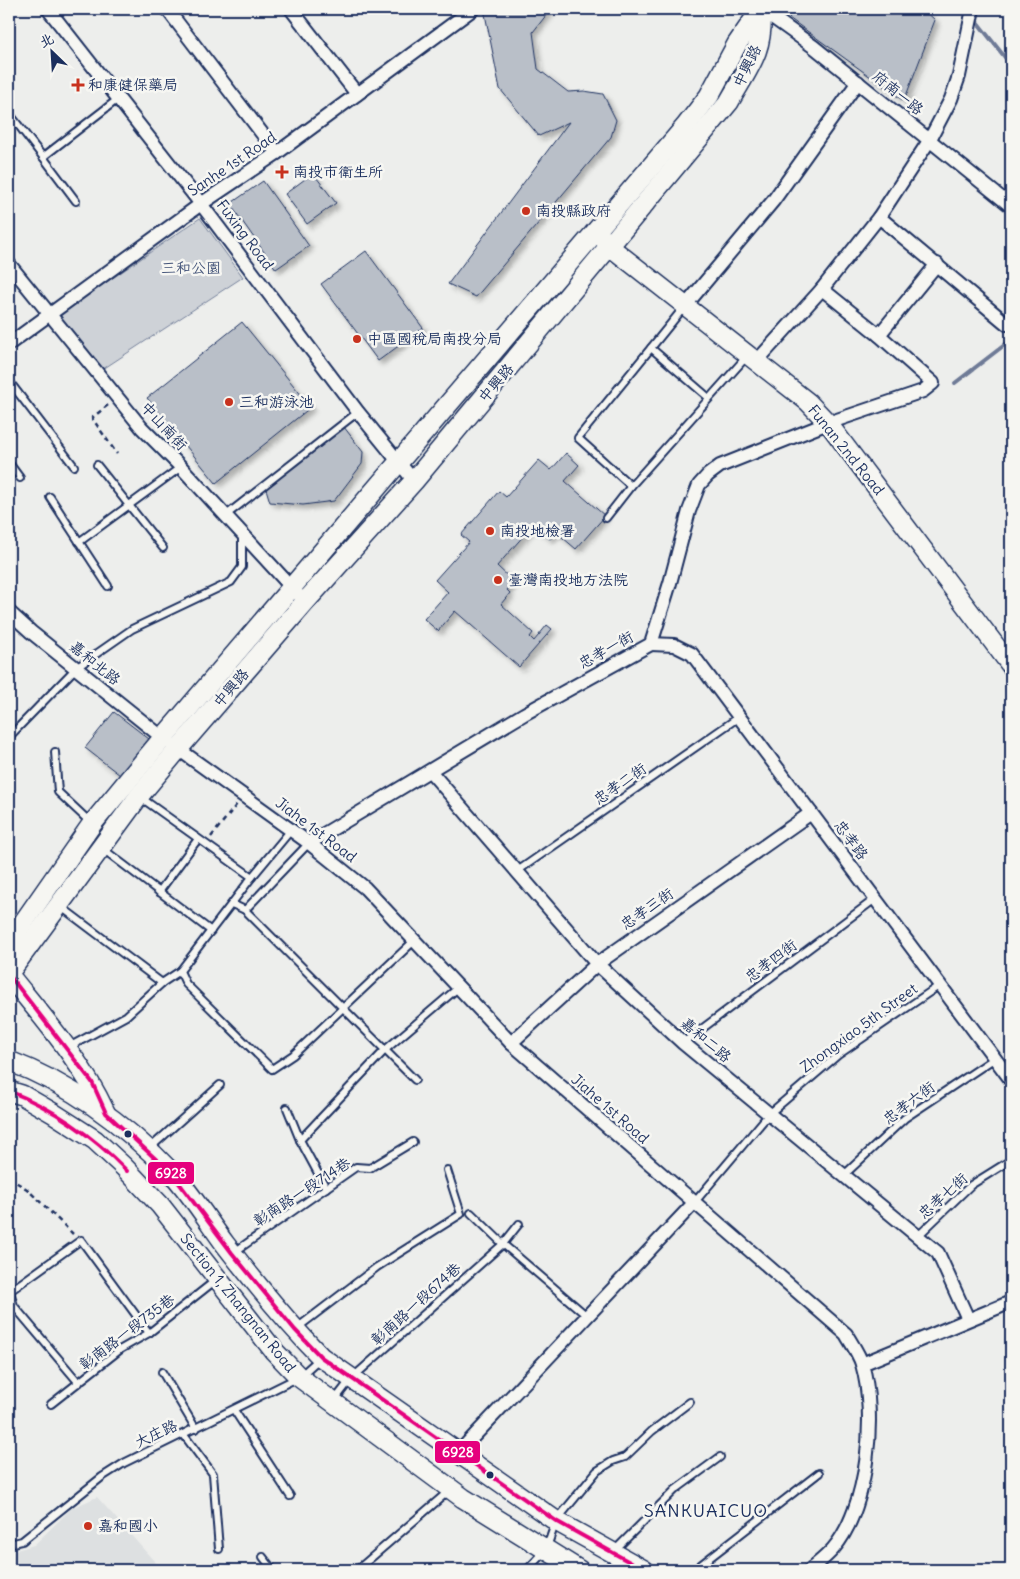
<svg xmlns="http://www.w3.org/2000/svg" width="1020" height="1579" viewBox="0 0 1020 1579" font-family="Delius,'LXGW WenKai TC',sans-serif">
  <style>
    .built { fill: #dde0e1 }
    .green { fill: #ced2d7; stroke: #74809a }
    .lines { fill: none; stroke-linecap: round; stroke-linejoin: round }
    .stream { stroke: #6e7a96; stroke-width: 4 }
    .building { fill: #b9bfc8; stroke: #1b2f5e; filter: url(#shadow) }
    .lane-casing { stroke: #1b2f5e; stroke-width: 10 }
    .street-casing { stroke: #1b2f5e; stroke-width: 16 }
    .secondary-casing { stroke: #1b2f5e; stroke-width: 21 }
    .primary-casing { stroke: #1b2f5e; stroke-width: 22 }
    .path { stroke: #1b2f5e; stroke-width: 2.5; stroke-dasharray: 5 4; stroke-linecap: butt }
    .lane { stroke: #f6f6f2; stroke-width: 6 }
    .street { stroke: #f6f6f2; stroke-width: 12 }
    .secondary { stroke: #f6f6f2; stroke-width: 18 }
    .primary { stroke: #f6f6f2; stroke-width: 19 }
    .bus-1-casing { stroke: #f6f6f2; stroke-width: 8 }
    .bus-1 { stroke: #e5007d; stroke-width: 4 }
    .poi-dot { fill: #c8321e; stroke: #f6f6f2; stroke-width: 2 }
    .bus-dot { fill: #1b2f5e; stroke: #f6f6f2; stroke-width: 2 }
    .labels { text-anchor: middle; stroke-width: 5; stroke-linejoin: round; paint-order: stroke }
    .street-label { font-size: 15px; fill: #1b2f5e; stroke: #f6f6f2 }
    .poi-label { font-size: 15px; fill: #1b2f5e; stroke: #f6f6f2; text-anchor: start }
    .park-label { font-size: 15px; fill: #48587c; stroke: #f6f6f2 }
    .quarter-label { font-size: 18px; letter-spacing: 1px; fill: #1b2f5e; stroke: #f6f6f2 }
    .line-badge { stroke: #f6f6f2; stroke-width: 2 }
    .badge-label { font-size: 14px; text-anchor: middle; font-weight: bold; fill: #fff }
  </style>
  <defs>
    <filter id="shadow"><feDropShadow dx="4" dy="4" stdDeviation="2.5" flood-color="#0004"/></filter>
  </defs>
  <rect width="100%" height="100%" fill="#edeeec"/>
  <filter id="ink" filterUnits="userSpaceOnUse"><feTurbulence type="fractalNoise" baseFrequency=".02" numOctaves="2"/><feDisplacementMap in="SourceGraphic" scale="10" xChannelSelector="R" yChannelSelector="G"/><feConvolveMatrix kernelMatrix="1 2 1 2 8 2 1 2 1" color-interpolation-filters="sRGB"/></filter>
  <g filter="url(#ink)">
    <polygon class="built" points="97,1497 162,1570 9,1570 9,1552 34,1545 72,1508"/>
    <polygon class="green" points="200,218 243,277 100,371 56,317"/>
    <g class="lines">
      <g class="stream">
        <polyline points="974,18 1011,65"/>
        <polyline points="955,383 1011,340"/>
      </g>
    </g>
    <g class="building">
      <polygon points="484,9 551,9 533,32 538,69 568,92 584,91 603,94 616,120 611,137 476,297 448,284 569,122 539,136 500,89"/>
      <polygon points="791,9 923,9 935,20 904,101 789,18"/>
      <polygon points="313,173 336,203 307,224 285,194"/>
      <polygon points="263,181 309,246 276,269 230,204"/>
      <polygon points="366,251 423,328 378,361 321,284"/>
      <polygon points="242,322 311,407 216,483 147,398"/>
      <polygon points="344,427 363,452 362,464 334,501 303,505 270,502 266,489"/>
      <polygon points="566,453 579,465 565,481 605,516 576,549 556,532 550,539 533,525 497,566 514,582 507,590 510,593 501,604 533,633 530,637 534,641 547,625 552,629 519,667 455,611 438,631 424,619 448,592 435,580 469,542 461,535 499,491 506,497 539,460 551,470"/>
      <polygon points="114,712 149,739 120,775 85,748"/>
    </g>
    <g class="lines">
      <defs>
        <g id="lane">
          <polyline points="9,113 43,157 118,99"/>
          <polyline points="43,157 76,201"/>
          <polyline points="651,348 709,398"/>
          <polyline points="9,381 74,466"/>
          <polyline points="9,463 20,478"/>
          <polyline points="97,465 163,548"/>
          <polyline points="631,486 578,438 685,306"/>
          <polyline points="50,497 108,586"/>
          <polyline points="225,516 358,412"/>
          <polyline points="606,518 631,486 748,355"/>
          <polyline points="79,542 181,467"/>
          <polyline points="9,737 76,668 132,629 231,582 242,567 242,536"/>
          <polyline points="55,752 58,792 91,823"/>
          <polyline points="140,797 252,877"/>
          <polyline points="291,830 252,877 180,971 186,984 272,1069 293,1055 415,940"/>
          <polyline points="103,849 211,931"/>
          <polyline points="516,872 739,717"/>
          <polyline points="159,892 198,839"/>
          <polyline points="232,904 245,910 309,843"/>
          <polyline points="60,906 162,983 180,971"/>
          <polyline points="245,910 415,1080"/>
          <polyline points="683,1043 875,899"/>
          <polyline points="69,1047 126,1016 162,983"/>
          <polyline points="287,1108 300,1140 326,1188"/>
          <polyline points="300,1140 385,1050 459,987"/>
          <polyline points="150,1148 220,1085"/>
          <polyline points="844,1175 905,1118 995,1058"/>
          <polyline points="694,1203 769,1114 838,1055 940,985"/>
          <polyline points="471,1213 503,1244 587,1316"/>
          <polyline points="919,1235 971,1185 1011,1160"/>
          <polyline points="233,1253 356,1167 370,1168 413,1142"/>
          <polyline points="297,1328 377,1267 461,1214 447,1170"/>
          <polyline points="162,1372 196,1429"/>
          <polyline points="79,1383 14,1306 10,1291 81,1240 149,1333"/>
          <polyline points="334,1401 351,1379 503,1244 519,1224"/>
          <polyline points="51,1404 121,1349 149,1333 216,1280"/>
          <polyline points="234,1410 290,1496"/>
          <polyline points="184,1435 213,1474 219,1549"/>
          <polyline points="9,1544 22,1541 102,1477 124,1463 299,1377 319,1359"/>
          <polyline points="613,1552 675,1490 720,1457"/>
          <polyline points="263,1557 273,1570"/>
          <polyline points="357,1570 450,1490"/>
          <polyline points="527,1570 546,1550 556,1521 597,1471 613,1461 625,1457 652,1431 690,1402"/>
          <polyline points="694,1570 819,1473"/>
        </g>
        <g id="street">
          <polyline points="48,9 201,204 358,412 414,481"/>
          <polyline points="167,9 277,153"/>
          <polyline points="291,9 357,94"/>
          <polyline points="761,9 814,47 1011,206"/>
          <polyline points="879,217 1007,324"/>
          <polyline points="9,264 142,428 181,467 305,602"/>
          <polyline points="686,305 773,201 858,82"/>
          <polyline points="879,335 937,264"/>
          <polyline points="9,344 201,204 277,153 473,9"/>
          <polyline points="757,361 822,289 879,217 929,141 951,99 959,76 973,9"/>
          <path d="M9,612L31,632L163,738L309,843L365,888L511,1043L846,1334C851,1343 859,1354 862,1364C877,1415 868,1508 833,1549C826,1557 818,1563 810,1570"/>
          <polyline points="651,644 674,645 692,654 1011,1080"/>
          <polyline points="430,771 597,964 683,1043 938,1253 968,1319"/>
          <polyline points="309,843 524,714 651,644 670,583 689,511 699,485 708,475 720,466 828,423 923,391 933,383 879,335 822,289"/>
          <polyline points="511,1043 597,964 811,813"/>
          <polyline points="862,1364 1011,1302"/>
          <polyline points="458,1453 694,1203"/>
        </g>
        <polyline id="secondary" points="601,236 609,246 808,402 828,423 1011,666"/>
        <g id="primary">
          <polyline points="9,943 92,824 163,738 685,127 709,96 737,44 761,9"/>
          <path d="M9,973L139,796L179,748L305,602L414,481L729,102C749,67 764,51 761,9"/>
          <path d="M9,975C44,1019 81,1060 105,1112"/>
          <path d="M9,1061C72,1085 126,1125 173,1174C192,1195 208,1221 225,1244C255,1283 287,1322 321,1357L556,1521L644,1570"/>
          <polyline points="9,1091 22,1095 53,1113 95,1140 124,1167 160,1205 274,1351 299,1377 463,1498 579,1570"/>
        </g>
      </defs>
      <use href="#lane" class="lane-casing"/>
      <use href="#street" class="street-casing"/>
      <use href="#secondary" class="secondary-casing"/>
      <use href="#primary" class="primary-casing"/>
      <g class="path">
        <polyline points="108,405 92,418 117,454"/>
        <polyline points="211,837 237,804"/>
        <polyline points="9,1178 27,1189 73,1234"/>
      </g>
      <use href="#lane" class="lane"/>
      <use href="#street" class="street"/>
      <use href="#secondary" class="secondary"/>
      <use href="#primary" class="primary"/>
      <defs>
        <g id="bus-1">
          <polyline points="9,975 92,1082 106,1113 173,1175 232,1253 295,1330 321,1357 556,1521 644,1570"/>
          <path d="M9,1091C55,1109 93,1136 127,1171"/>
        </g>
      </defs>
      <use href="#bus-1" class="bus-1-casing"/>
      <use href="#bus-1" class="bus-1"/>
    </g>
  </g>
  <g class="poi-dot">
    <path d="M75.5 77.5h5v5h5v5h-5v5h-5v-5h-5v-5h5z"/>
    <path d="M279.5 164.5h5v5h5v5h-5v5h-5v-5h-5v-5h5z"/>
    <circle cx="526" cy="211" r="5"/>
    <circle cx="357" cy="339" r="5"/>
    <circle cx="229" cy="402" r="5"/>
    <circle cx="490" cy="531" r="5"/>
    <circle cx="498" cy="580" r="5"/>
    <circle cx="88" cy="1526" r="5"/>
  </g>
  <g class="bus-dot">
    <circle cx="128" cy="1134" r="4.5"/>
    <circle cx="490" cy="1475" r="4.5"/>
  </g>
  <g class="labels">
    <g class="street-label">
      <text transform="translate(747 66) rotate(-64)" y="5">中興路</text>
      <text transform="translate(898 93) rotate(39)" y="5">府南一路</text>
      <text transform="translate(232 164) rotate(-34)" y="5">Sanhe 1st Road</text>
      <text transform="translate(245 235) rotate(53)" y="5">Fuxing Road</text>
      <text transform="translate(496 383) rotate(-50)" y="5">中興路</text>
      <text transform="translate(164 426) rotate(47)" y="5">中山南街</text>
      <text transform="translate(846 450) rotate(51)" y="5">Funan 2nd Road</text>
      <text transform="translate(606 650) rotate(-29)" y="5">忠孝一街</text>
      <text transform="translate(95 663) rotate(39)" y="5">嘉和北路</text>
      <text transform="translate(231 688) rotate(-49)" y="5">中興路</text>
      <text transform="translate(620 784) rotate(-35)" y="5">忠孝二街</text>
      <text transform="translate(316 830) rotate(37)" y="5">Jiahe 1st Road</text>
      <text transform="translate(851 840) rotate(53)" y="5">忠孝路</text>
      <text transform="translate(647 909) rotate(-35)" y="5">忠孝三街</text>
      <text transform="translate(771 961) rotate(-37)" y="5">忠孝四街</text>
      <text transform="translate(859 1028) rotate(-36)" y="5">Zhongxiao 5th Street</text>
      <text transform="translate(706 1040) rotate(40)" y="5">嘉和二路</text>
      <text transform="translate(909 1103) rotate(-37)" y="5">忠孝六街</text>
      <text transform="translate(610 1109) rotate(41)" y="5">Jiahe 1st Road</text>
      <text transform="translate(302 1192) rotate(-33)" y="5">彰南路一段714巷</text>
      <text transform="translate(943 1196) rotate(-42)" y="5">忠孝七街</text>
      <text transform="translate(238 1303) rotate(51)" y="5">Section 1, Zhangnan Road</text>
      <text transform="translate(416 1304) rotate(-42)" y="5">彰南路一段674巷</text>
      <text transform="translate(127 1332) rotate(-37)" y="5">彰南路一段735巷</text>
      <text transform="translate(156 1434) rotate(-25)" y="5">大庄路</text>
    </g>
    <g class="poi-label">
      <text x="88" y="90">和康健保藥局</text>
      <text x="293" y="177">南投市衛生所</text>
      <text x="536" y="216">南投縣政府</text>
      <text x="367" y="344">中區國稅局南投分局</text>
      <text x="239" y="407">三和游泳池</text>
      <text x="500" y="536">南投地檢署</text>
      <text x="508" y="585">臺灣南投地方法院</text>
      <text x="98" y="1531">嘉和國小</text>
    </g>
    <g class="park-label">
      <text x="191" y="273">三和公園</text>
    </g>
    <g class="quarter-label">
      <text x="706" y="1517">SANKUAICUO</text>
    </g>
  </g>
  <g class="line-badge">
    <rect x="147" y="1161" width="48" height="24" rx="5" fill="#e5007d"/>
    <rect x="434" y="1440" width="47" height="24" rx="5" fill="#e5007d"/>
  </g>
  <g class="badge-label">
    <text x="171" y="1178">6928</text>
    <text x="458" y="1457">6928</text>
  </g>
  <rect width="1020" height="1579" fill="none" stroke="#f6f6f2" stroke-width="30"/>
  <rect x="15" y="15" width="990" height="1549" fill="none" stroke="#1b2f5e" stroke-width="2" filter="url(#ink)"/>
  <g transform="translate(52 52) rotate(335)" stroke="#f6f6f2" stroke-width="4" paint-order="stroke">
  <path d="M0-4L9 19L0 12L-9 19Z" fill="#1b2f5e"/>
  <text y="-8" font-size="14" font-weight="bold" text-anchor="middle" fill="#1b2f5e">北</text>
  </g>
</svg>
